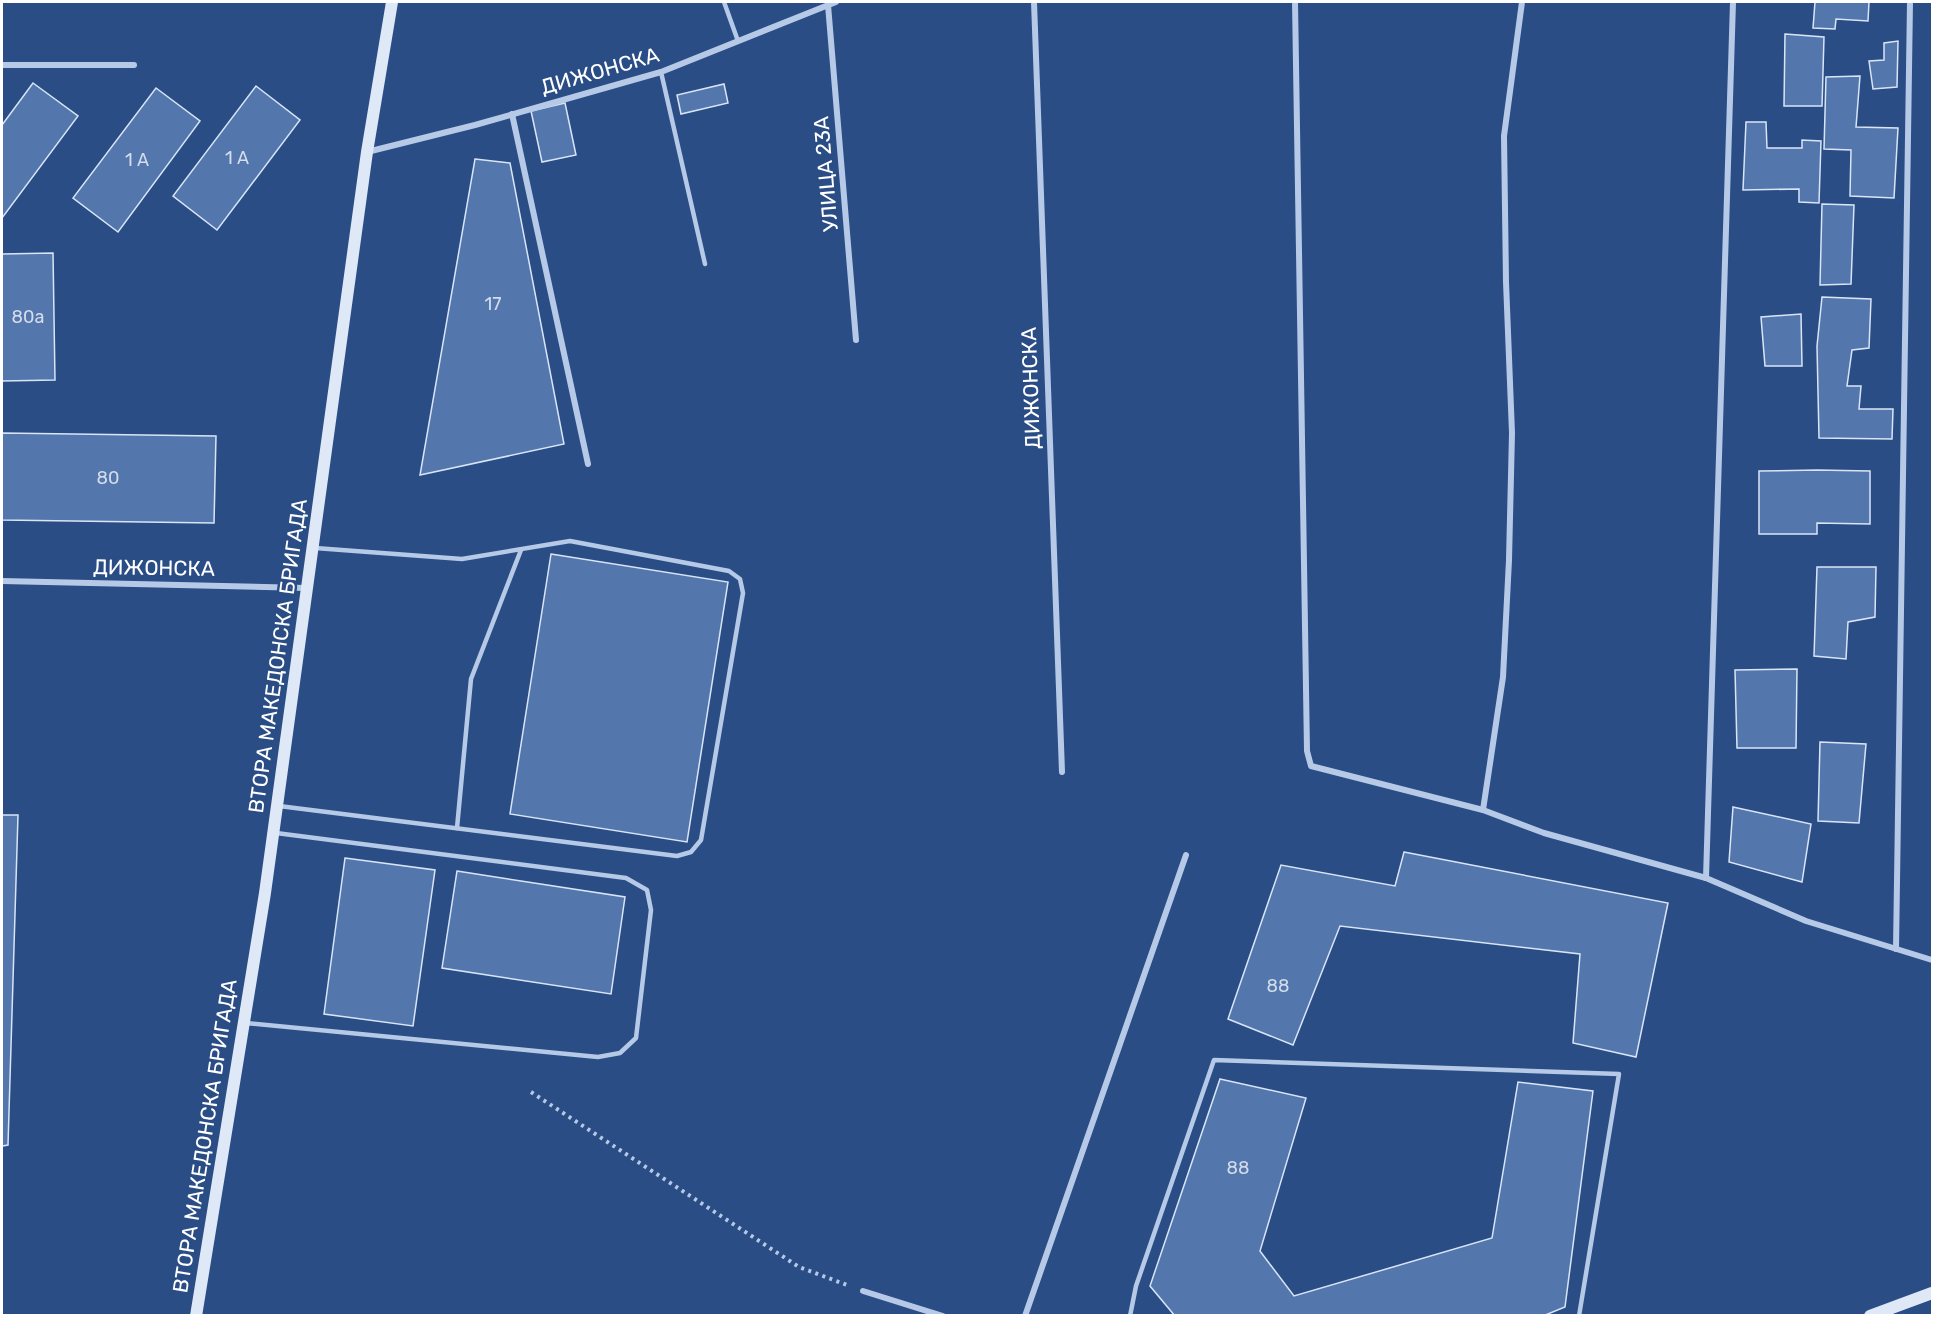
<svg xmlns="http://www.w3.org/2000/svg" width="1934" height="1317" viewBox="0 0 1934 1317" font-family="Rubik,sans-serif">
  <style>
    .building { fill: #5377ad; stroke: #d9e5f6; stroke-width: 1.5 }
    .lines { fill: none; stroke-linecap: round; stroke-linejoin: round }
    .path { stroke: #b6cae7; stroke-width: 4; stroke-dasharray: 3 4.5; stroke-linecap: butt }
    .lane { stroke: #b6cae7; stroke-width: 4.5 }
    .street { stroke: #b6cae7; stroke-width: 6 }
    .secondary { stroke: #dfe8f7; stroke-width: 12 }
    .labels { text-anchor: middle; stroke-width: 5; stroke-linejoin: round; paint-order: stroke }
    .number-label { font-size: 18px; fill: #d4ddea }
    .street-label { font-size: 21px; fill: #fff; stroke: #2a4d86 }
  </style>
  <rect width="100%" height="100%" fill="#2a4d86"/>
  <g class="building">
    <polygon points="1815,2 1869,2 1868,21 1836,19 1835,29 1813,28"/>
    <polygon points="1785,34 1824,37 1822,106 1784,106"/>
    <polygon points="1898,41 1897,87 1873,89 1869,61 1884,60 1884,43"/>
    <polygon points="1860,76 1856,127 1898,128 1894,198 1850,196 1851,150 1824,149 1826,77"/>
    <polygon points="33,83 78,116 2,218 2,125"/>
    <polygon points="724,84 728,103 681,114 677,95"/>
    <polygon points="256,86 300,120 217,230 173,196"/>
    <polygon points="156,88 200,121 118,232 73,198"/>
    <polygon points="565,103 576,155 542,162 531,111"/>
    <polygon points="1746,122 1766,122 1767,148 1802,148 1802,140 1821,141 1819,203 1799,202 1799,189 1743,190"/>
    <polygon points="475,159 510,163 564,444 420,475"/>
    <polygon points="1822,204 1854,205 1851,284 1820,285"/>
    <polygon points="53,253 55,380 2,381 2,254"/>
    <polygon points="1822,297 1871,299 1869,348 1852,350 1847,386 1861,386 1859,409 1893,409 1892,439 1819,438 1817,346"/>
    <polygon points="1801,314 1802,366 1765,366 1761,317"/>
    <polygon points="2,433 216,436 214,523 2,520"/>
    <polygon points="1817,470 1870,471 1870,524 1817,523 1817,534 1759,534 1759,471"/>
    <polygon points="551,554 728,582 687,842 510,814"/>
    <polygon points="1817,567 1876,567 1875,617 1848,622 1846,659 1814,656"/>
    <polygon points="1797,669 1796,748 1737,748 1735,670"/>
    <polygon points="1820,742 1866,744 1859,823 1818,821"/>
    <polygon points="1733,807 1811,824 1802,882 1729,862"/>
    <polygon points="2,815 18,815 8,1145 2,1146"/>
    <polygon points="1404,852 1668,903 1636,1057 1573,1043 1580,954 1340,926 1293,1045 1228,1019 1281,865 1395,886"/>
    <polygon points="345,858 435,870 413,1026 324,1014"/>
    <polygon points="457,871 625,897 611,994 442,968"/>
    <polygon points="1220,1079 1306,1098 1260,1251 1294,1296 1492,1238 1518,1082 1593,1091 1565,1307 1543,1316 1175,1316 1150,1286"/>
  </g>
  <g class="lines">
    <polyline class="path" points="531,1092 799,1267 847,1285"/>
    <g class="lane">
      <polyline points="724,2 738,41"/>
      <polyline points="661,72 705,264"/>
      <polyline points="279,806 677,856 691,852 701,840 743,593 740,579 729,571 570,541 462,559 315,548"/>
      <polyline points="457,828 471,679 521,550"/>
      <polyline points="246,1023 598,1057 620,1053 636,1038 651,910 647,890 626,878 276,833"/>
      <polyline points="1130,1316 1136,1286 1214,1060 1619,1074 1579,1316"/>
    </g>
    <g class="street">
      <polyline points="1034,2 1062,772"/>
      <polyline points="1295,2 1307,751 1311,766 1483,810 1544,833 1706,878 1806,921 1932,960"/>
      <polyline points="828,5 856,340"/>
      <polyline points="2,65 134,65"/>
      <polyline points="512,114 588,464"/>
      <polyline points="367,152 475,125 661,72 836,2"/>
      <polyline points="2,581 306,588"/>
      <polyline points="1483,810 1503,677 1509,560 1512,433 1506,282 1504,136 1522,2"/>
      <polyline points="1706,878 1733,2"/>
      <polyline points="1896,949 1910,2"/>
      <polyline points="863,1291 943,1316"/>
      <polyline points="1025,1316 1186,855"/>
    </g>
    <g class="secondary">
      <polyline points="196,1316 265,893 367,152 392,2"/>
      <polyline points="1870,1316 1932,1293"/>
    </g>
  </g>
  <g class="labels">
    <g class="number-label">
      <text x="237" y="164">1 А</text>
      <text x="137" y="166">1 А</text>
      <text x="493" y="310">17</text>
      <text x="28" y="323">80a</text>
      <text x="108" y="484">80</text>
      <text x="1278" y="992">88</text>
      <text x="1238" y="1174">88</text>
    </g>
    <g class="street-label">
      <text transform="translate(600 71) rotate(-16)" y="7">ДИЖОНСКА</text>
      <text transform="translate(826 174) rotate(-95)" y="7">УЛИЦА 23А</text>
      <text transform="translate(1031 388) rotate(-92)" y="7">ДИЖОНСКА</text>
      <text transform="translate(154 568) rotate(1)" y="7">ДИЖОНСКА</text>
      <text transform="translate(278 656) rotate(-82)" y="7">ВТОРА МАКЕДОНСКА БРИГАДА</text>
      <text transform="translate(205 1136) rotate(-81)" y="7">ВТОРА МАКЕДОНСКА БРИГАДА</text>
    </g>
  </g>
  <rect width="1934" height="1317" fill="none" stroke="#ffffff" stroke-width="6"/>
</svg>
